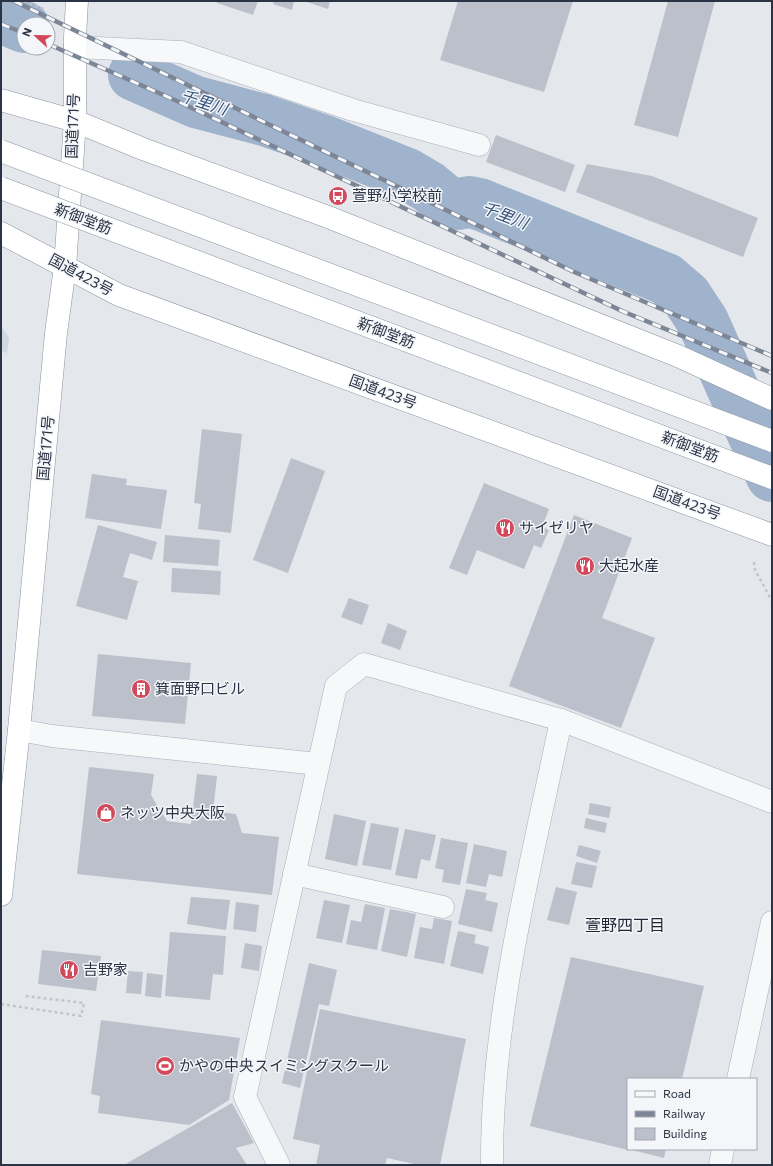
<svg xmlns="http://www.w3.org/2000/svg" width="773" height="1166" viewBox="0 0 773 1166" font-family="Commissioner,'Noto Sans JP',sans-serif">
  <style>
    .built { fill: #d2d6de }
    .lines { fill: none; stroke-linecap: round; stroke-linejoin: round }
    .river { stroke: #9fb4cc; stroke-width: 52 }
    .building { fill: #bbc0ca }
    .minor-casing { stroke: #a9aeb7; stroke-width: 23 }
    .highway-casing { stroke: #8b94a3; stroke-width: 23 }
    .path { stroke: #c2c5cb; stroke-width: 2.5; stroke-dasharray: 3 3; stroke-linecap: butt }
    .minor { stroke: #f7f8fa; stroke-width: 22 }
    .highway { stroke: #fff; stroke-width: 22 }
    .rail-casing { stroke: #7d8696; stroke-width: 4.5 }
    .rail { stroke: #f4f6f9; stroke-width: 3; stroke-dasharray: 9; stroke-linecap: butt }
    .highway-bridge-casing { stroke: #8b94a3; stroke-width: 23; stroke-linecap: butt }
    .highway-bridge { stroke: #fff; stroke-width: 22 }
    .labels { text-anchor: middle; stroke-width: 3; stroke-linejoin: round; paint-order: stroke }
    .street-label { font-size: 15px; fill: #2b3445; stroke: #f4f6f9 }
    .poi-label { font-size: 15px; fill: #2b3445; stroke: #f4f6f9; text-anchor: start }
    .water-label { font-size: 16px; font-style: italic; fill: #34527a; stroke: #f4f6f9 }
    .neighbourhood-label { font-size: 16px; fill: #1d2536; stroke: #f4f6f9 }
  </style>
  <rect width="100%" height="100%" fill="#e4e7ec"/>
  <polygon class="built" points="1,326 9,338 7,353 1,351"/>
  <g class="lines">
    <g class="river">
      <polyline points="1,17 24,27"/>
      <polyline points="134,75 196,102 264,120 322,140 407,174 429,187 446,201 458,204 469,202 479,204 666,279 686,296 703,322 772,476"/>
    </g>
  </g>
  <g class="building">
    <polygon points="217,1 258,1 253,15 217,3"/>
    <polygon points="274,1 294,1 292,10 273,4"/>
    <polygon points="304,1 330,1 328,9"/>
    <polygon points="458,1 573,1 544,92 440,60"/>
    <polygon points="668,1 715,1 678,137 634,125"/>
    <polygon points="496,135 575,165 565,192 486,162"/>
    <polygon points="587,164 652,176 758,218 743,257 576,192"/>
    <polygon points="202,429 242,434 231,533 198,529 201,504 194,503"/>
    <polygon points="291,458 325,471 288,573 253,560"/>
    <polygon points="92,474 127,479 126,485 167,490 161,529 85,518"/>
    <polygon points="484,483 549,509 542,527 549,530 541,548 534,545 524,569 477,550 467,575 449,568"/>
    <polygon points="574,515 632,538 602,618 655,638 621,728 509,686"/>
    <polygon points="98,525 157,542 152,560 130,553 123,577 138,581 127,620 76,606"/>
    <polygon points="165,535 220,540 218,566 163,562"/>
    <polygon points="172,568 221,571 220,595 171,592"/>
    <polygon points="349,598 369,605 362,625 341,617"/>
    <polygon points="388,623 407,631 400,650 381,643"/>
    <polygon points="98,654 191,663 185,724 92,716"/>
    <polygon points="89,767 154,774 151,795 167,821 191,824 197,774 217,776 213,811 236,814 242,833 279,837 272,895 77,874"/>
    <polygon points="590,803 611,807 609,818 588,814"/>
    <polygon points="334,814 366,821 357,866 325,859"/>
    <polygon points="586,818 607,823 605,833 584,828"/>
    <polygon points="371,823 399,828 391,870 362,865"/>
    <polygon points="405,829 436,835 430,861 421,859 417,879 395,875"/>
    <polygon points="441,838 468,843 460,885 442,882 444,870 435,868"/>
    <polygon points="474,844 507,851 502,877 489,874 486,887 466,883"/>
    <polygon points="579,845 601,851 597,863 576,856"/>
    <polygon points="576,862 597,866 592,888 571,884"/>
    <polygon points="556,887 577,892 569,925 547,920"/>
    <polygon points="466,889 487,893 485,900 498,903 492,932 458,924"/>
    <polygon points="191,897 230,900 226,930 187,924"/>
    <polygon points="324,900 350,905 342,943 316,938"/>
    <polygon points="236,902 259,905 256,932 233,929"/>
    <polygon points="365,904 385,908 377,950 346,944 351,920 361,922"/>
    <polygon points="390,909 416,914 407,957 381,951"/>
    <polygon points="434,918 452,921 444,964 414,958 420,927 432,929"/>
    <polygon points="458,931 476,935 474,943 489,947 483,974 450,966"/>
    <polygon points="170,932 226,936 223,975 213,974 210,1000 165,996"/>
    <polygon points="245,943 262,946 259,971 241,968"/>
    <polygon points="42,950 101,956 96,991 38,984"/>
    <polygon points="571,957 704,986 682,1079 628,1079 628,1150 530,1126"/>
    <polygon points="309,963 337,970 329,1006 319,1004 300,1088 282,1083"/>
    <polygon points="128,971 143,972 141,994 126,993"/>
    <polygon points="147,973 163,975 161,998 145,996"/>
    <polygon points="320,1009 466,1039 440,1165 419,1165 387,1158 385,1165 316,1165 320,1145 293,1139"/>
    <polygon points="101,1020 240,1038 229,1100 189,1125 98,1113 100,1096 91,1094"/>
    <polygon points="232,1103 254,1143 236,1148 247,1165 124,1165"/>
    <polygon points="628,1149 666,1149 664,1158"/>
  </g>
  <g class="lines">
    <defs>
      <g id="minor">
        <polyline points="75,47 181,52 353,110 479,145"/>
        <polyline points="19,730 52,736 318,764"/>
        <polyline points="294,874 443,907"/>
        <polyline points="738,1079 772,922"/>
        <polyline points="279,1165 245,1097 336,686 364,664 561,720 772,802"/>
        <path d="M492,1165C491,1015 531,867 561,720"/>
        <polyline points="720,1165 723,1149"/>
      </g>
      <g id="highway">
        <polyline points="1,100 75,121 143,149 328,217 678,356 772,399"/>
        <polyline points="1,233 119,295 772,535"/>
        <polyline points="1,895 19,730 56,333 65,267 75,121 75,37 77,1"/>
      </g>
    </defs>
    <use href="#minor" class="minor-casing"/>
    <use href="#highway" class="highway-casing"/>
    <g class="path">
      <polyline points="24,1 44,9"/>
      <polyline points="754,562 755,570 772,601"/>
      <polyline points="1,1004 81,1016 84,1003 25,996"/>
    </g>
    <use href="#minor" class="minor"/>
    <use href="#highway" class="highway"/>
    <defs>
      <g id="rail">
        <polyline points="14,1 572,271 772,356"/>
        <polyline points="1,24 24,33"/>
        <polyline points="48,44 177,101 622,311 772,373"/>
      </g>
    </defs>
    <use href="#rail" class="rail-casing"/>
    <use href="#rail" class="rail"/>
    <defs>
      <g id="highway-bridge">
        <polyline points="1,151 772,441"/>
        <polyline points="1,188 772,478"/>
      </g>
    </defs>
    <use href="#highway-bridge" class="highway-bridge-casing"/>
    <use href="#highway-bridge" class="highway-bridge"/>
  </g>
  <defs>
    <symbol id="bus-disc" viewBox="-11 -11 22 22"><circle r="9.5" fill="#d1495b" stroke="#f4f6f9"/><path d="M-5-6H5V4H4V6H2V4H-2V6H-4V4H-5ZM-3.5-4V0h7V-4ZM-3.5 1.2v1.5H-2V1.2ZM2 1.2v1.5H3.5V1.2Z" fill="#fff"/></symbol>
    <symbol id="restaurant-disc" viewBox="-11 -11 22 22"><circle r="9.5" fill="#d1495b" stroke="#f4f6f9"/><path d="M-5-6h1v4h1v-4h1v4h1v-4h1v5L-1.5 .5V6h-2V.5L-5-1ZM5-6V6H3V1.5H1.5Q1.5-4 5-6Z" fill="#fff"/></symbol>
    <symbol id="building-disc" viewBox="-11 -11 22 22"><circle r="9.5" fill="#d1495b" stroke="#f4f6f9"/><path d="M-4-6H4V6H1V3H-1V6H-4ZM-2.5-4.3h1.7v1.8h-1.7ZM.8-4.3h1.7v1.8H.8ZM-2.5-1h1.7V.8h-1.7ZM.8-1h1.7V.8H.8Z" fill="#fff"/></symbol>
    <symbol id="shop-disc" viewBox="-11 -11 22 22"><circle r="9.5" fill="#d1495b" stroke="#f4f6f9"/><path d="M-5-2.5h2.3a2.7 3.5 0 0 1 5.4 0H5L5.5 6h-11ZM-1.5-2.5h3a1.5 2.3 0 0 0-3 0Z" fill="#fff"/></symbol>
    <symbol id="stadium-disc" viewBox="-11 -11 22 22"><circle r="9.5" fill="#d1495b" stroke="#f4f6f9"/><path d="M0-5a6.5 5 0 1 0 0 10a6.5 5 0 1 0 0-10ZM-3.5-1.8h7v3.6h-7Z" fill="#fff"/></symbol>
  </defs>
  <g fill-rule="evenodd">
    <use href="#bus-disc" x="327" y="185" width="22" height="22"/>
    <use href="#restaurant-disc" x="494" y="517" width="22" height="22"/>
    <use href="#restaurant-disc" x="574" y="555" width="22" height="22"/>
    <use href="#building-disc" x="130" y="678" width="22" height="22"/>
    <use href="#shop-disc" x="95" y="802" width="22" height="22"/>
    <use href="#restaurant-disc" x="58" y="959" width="22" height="22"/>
    <use href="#stadium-disc" x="154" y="1055" width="22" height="22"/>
  </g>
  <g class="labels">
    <g class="street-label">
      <text transform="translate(73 126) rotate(-88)" y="5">国道171号</text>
      <text transform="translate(83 219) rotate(21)" y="5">新御堂筋</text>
      <text transform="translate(81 275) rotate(28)" y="5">国道423号</text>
      <text transform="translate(386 333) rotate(21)" y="5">新御堂筋</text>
      <text transform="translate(383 392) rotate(20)" y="5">国道423号</text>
      <text transform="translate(690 447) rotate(21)" y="5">新御堂筋</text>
      <text transform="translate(46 448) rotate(-85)" y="5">国道171号</text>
      <text transform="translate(687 503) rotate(20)" y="5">国道423号</text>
    </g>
    <g class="poi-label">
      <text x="352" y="201">萱野小学校前</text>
      <text x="519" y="533">サイゼリヤ</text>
      <text x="599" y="571">大起水産</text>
      <text x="155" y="694">箕面野口ビル</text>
      <text x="120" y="818">ネッツ中央大阪</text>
      <text x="83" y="975">吉野家</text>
      <text x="179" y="1071">かやの中央スイミングスクール</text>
    </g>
    <g class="water-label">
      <text transform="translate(204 102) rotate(18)" y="6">千里川</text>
      <text transform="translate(505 215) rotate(21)" y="6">千里川</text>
    </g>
    <g class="neighbourhood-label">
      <text x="625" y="931">萱野四丁目</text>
    </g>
  </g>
  <rect width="773" height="1166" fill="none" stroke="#2b3445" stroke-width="4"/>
  <rect x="627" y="1078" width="130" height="72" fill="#f4f6f9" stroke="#a4a8b1"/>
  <rect x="635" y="1091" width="20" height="6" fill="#f7f8fa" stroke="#a4a8b1"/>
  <text x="663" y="1098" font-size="12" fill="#2b3445">Road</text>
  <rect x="635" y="1111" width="20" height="6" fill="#7d8696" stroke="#a4a8b1"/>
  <text x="663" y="1118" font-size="12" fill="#2b3445">Railway</text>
  <rect x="635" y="1128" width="20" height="12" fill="#bbc0ca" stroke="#a4a8b1"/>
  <text x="663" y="1138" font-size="12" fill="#2b3445">Building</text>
  <g transform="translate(36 36) rotate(292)"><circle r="19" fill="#f4f6f9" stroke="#a4a8b1"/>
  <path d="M0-3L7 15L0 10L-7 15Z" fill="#d1495b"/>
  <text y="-6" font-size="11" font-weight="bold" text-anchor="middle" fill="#2b3445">N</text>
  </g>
</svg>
